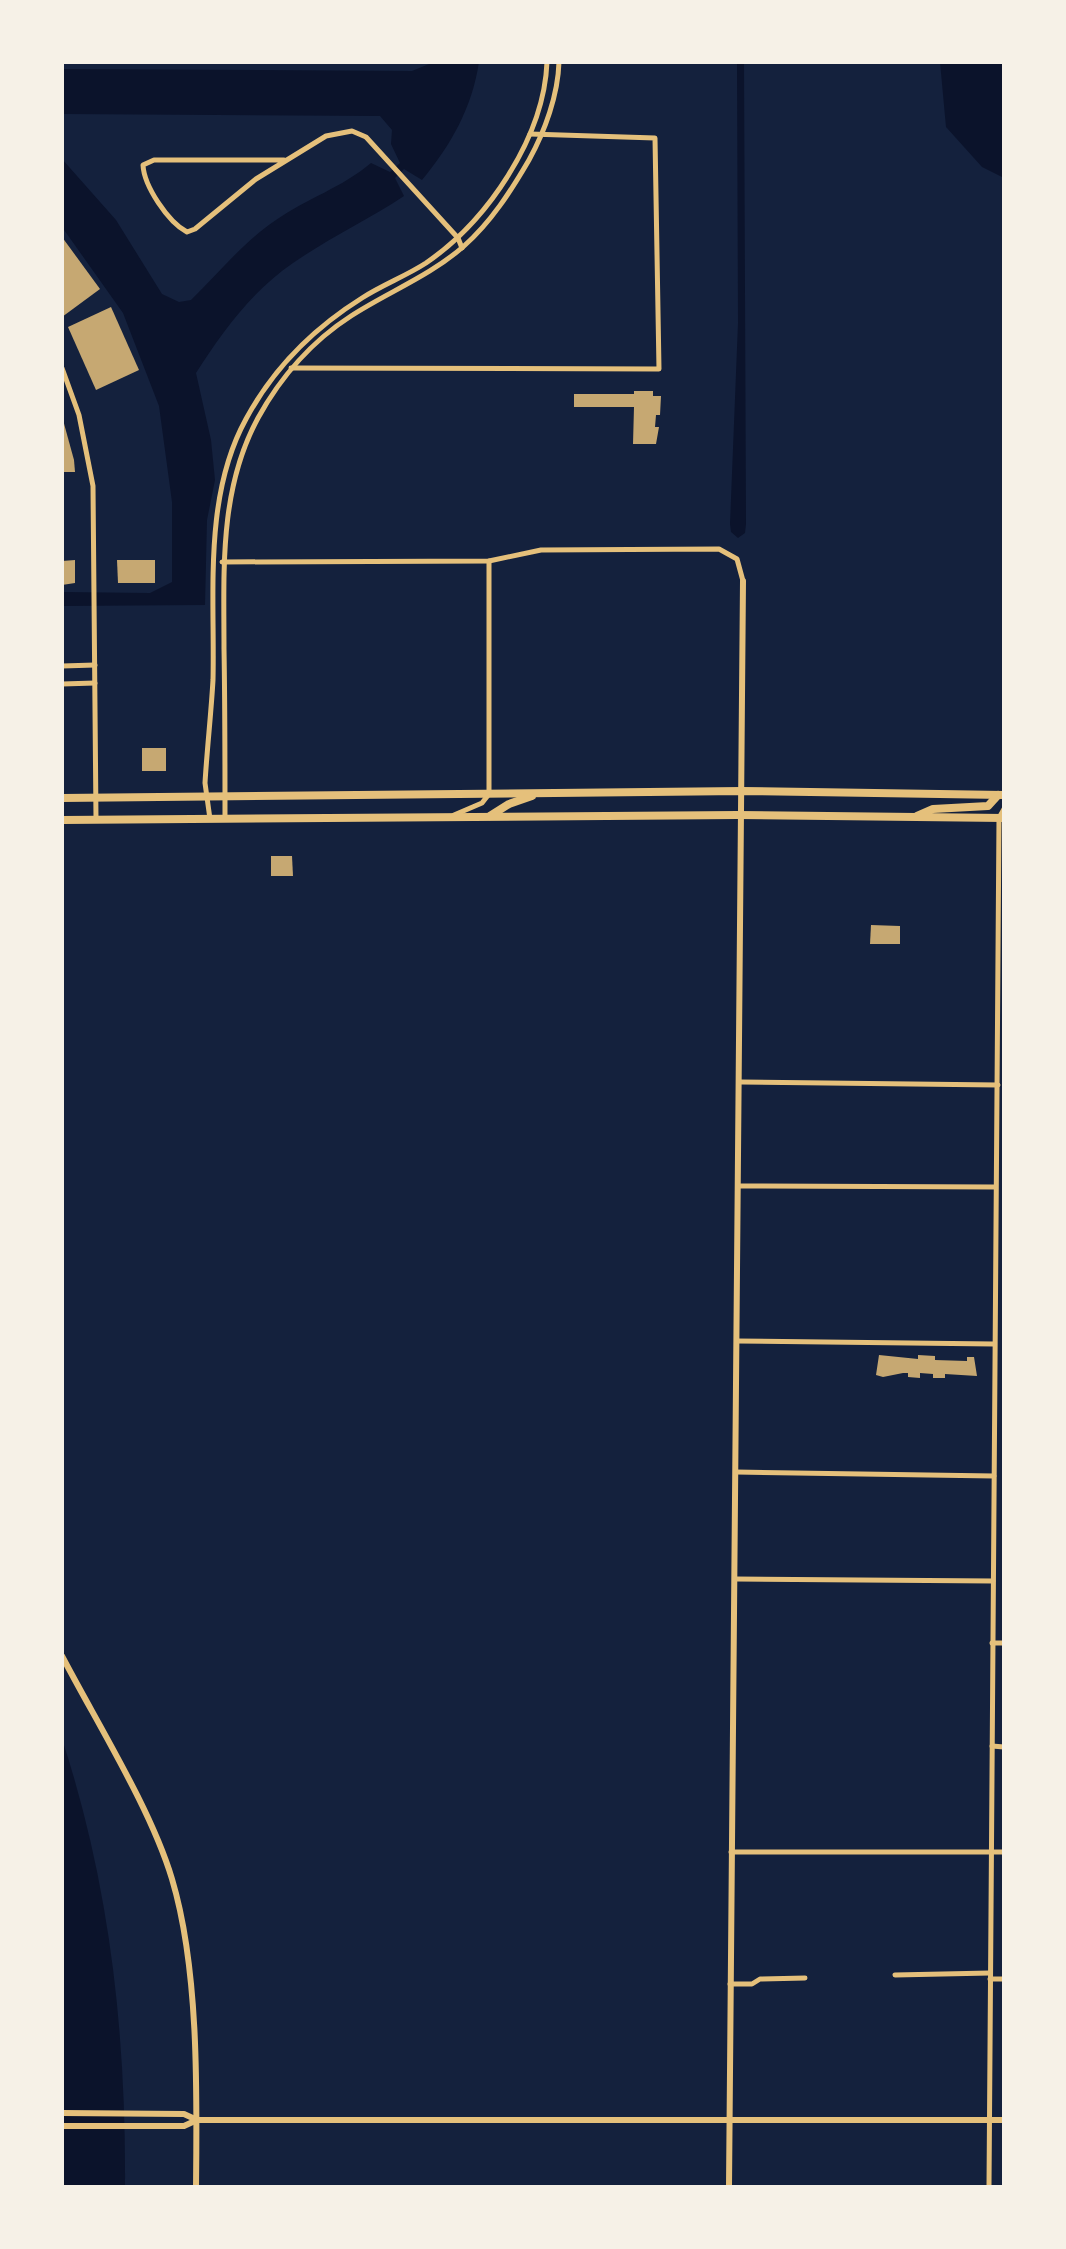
<svg xmlns="http://www.w3.org/2000/svg" width="1066" height="2249" viewBox="0 0 1066 2249" font-family="Signika,sans-serif">
  <style>
    .water { fill: #0b132b }
    .building { fill: #c6a872 }
    .lines { fill: none; stroke-linecap: round; stroke-linejoin: round }
    .minor { stroke: #e5c07b; stroke-width: 5 }
    .tertiary { stroke: #e5c07b; stroke-width: 6 }
    .primary { stroke: #e5c07b; stroke-width: 8 }
  </style>
  <rect width="100%" height="100%" fill="#14213d"/>
  <g class="water">
    <path d="M434,62H479C472,108 451,145 422,180L404,169L395,178L404,196C368,220 329,238 293,263C252,291 222,332 196,373L211,440L215,480L207,520L205,605L62,606V592L150,593L172,582V502L159,406L123,313L62,227V159L116,220L162,294L179,302L191,300C219,273 242,243 276,220C306,199 343,187 371,163L390,172L400,163L391,144L392,130L380,116L62,114V69L412,71Z"/>
    <polygon points="737,62 744,62 746,524 745,533 738,538 731,532 730,524 738,323"/>
    <polygon points="940,62 1004,62 1004,178 982,167 946,127"/>
    <path d="M62,1739C110,1885 126,2034 125,2187H62Z"/>
  </g>
  <g class="building">
    <polygon points="62,237 100,289 62,317"/>
    <polygon points="111,307 139,370 96,390 68,327"/>
    <polygon points="634,391 653,391 653,396 661,396 660,415 656,415 655,427 659,427 656,444 633,444 634,407 574,407 574,394 634,394"/>
    <polygon points="63,420 74,460 75,472 62,472"/>
    <polygon points="75,560 75,583 62,585 62,561"/>
    <polygon points="117,560 155,560 155,583 118,583"/>
    <rect x="142" y="748" width="24" height="23"/>
    <polygon points="271,856 292,856 293,876 271,876"/>
    <polygon points="871,925 900,926 900,944 870,944"/>
    <polygon points="879,1355 918,1359 918,1355 935,1356 935,1360 967,1361 967,1357 974,1357 977,1376 945,1374 945,1378 933,1378 933,1374 920,1373 920,1378 908,1377 908,1373 903,1373 883,1377 876,1375"/>
  </g>
  <g class="lines">
    <g class="minor">
      <path d="M284,160H154L143,165C144,186 168,222 187,232L195,229L256,179L326,136L352,131L366,137L458,238L462,248"/>
      <polyline points="62,368 79,415 93,486 96,819"/>
      <polyline points="291,368 659,369 655,138 530,134"/>
      <polyline points="222,562 489,561 541,550 719,549 737,559 743,581"/>
      <polyline points="62,666 95,665"/>
      <polyline points="62,684 95,683"/>
      <polyline points="454,815 482,803 489,794 489,561"/>
      <path d="M225,818C225,762 225,705 224,649C224,570 219,490 258,418C280,378 312,341 351,316C388,292 430,276 464,246C491,222 511,191 529,160C545,131 558,95 559,62"/>
      <path d="M210,819L205,783C207,749 211,715 213,680C215,595 203,497 246,419C273,369 314,328 362,298C382,285 406,276 426,263C487,221 544,138 547,62"/>
      <polyline points="741,1082 998,1085"/>
      <polyline points="740,1186 995,1187"/>
      <polyline points="737,1341 994,1344"/>
      <polyline points="736,1472 994,1476"/>
      <polyline points="736,1579 993,1581"/>
      <polyline points="992,1643 1004,1643"/>
      <polyline points="992,1746 1004,1747"/>
      <polyline points="731,1852 1004,1852"/>
      <polyline points="895,1975 990,1973"/>
      <polyline points="990,1979 1004,1979"/>
      <polyline points="730,1984 752,1984 760,1979 805,1978"/>
      <polyline points="989,2187 999,818 1004,809"/>
    </g>
    <g class="tertiary">
      <path d="M62,1656C97,1723 151,1809 172,1879C199,1969 197,2093 196,2187"/>
      <polyline points="62,2113 184,2114 197,2120 1004,2120"/>
      <polyline points="62,2126 184,2126 197,2120"/>
      <polyline points="729,2187 743,581"/>
    </g>
    <g class="primary">
      <polyline points="62,798 742,791 1004,795"/>
      <polyline points="490,816 509,804 532,796"/>
      <polyline points="917,816 933,809 988,806 998,795"/>
      <polyline points="62,820 738,815 1004,818"/>
    </g>
  </g>
  <rect width="1066" height="2249" fill="none" stroke="#f6f1e7" stroke-width="128"/>
</svg>
